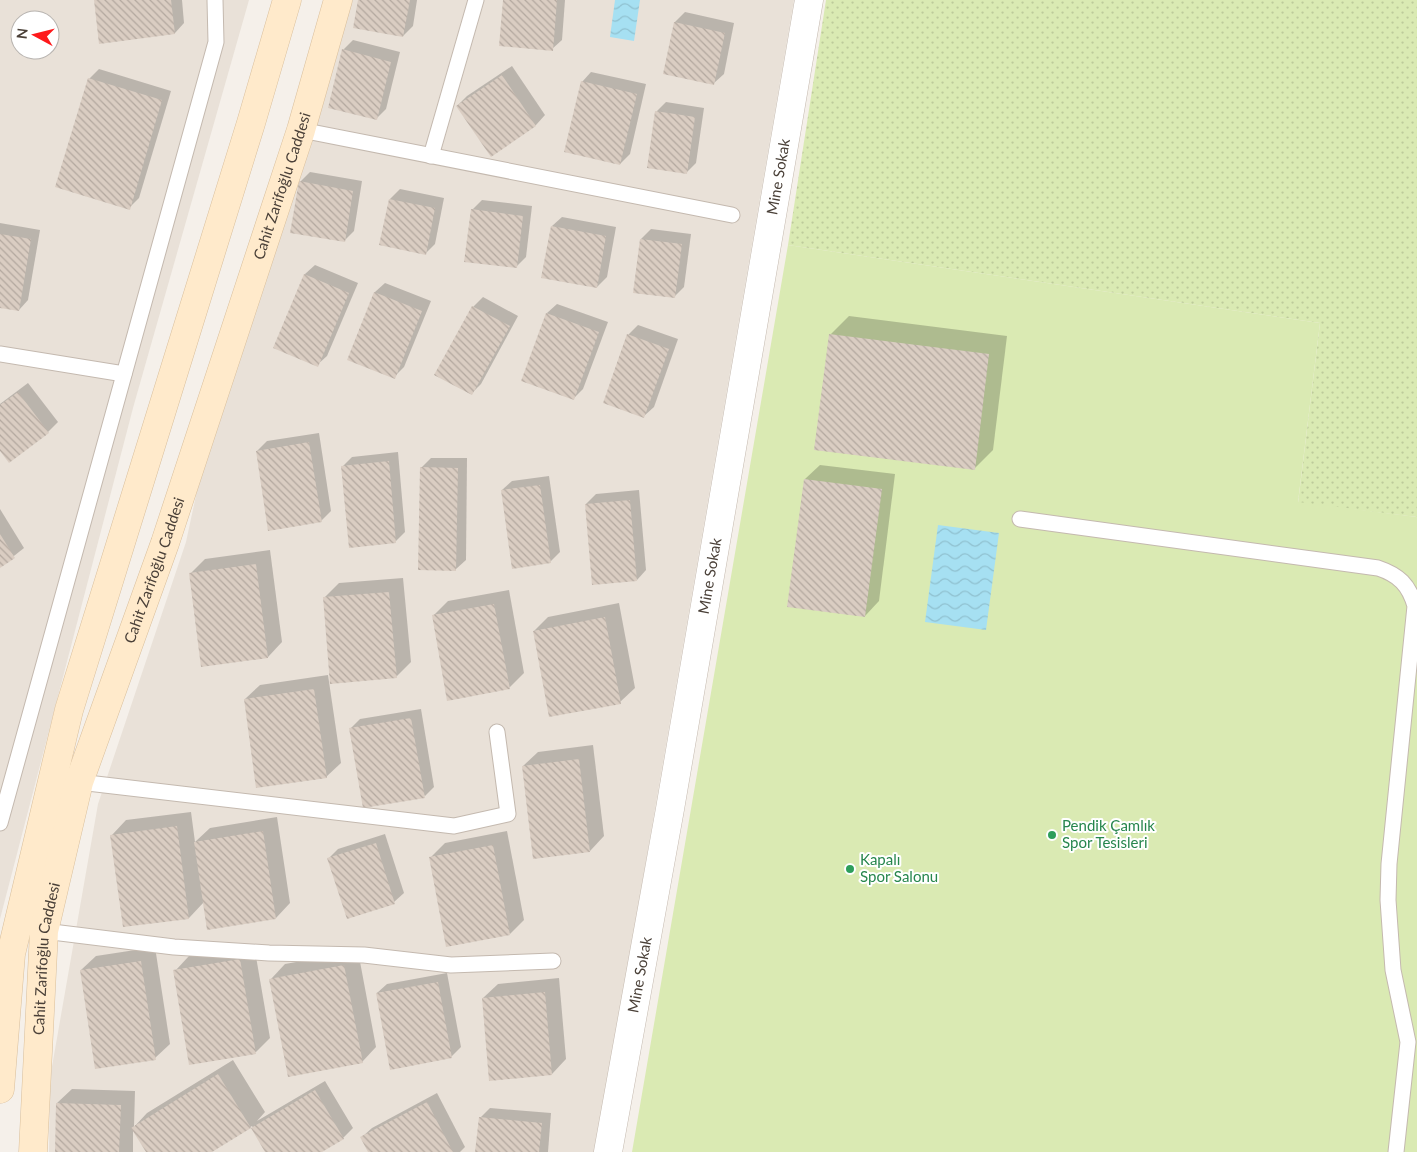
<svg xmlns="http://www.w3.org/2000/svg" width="1417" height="1152" viewBox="0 0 1417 1152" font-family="Lato,sans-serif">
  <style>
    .residential { fill: #e9e1d8; fill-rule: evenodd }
    .grass { fill: url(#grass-dots) }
    .pitch { fill: #daeab3 }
    .water { fill: url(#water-waves) }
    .shadow { fill: #0003 }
    .building { fill: url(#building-back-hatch) }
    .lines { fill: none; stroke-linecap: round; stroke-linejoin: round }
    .service-casing { stroke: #c4b9af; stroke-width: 17 }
    .minor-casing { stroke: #c4b9af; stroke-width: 29 }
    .secondary-casing { stroke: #d9bf9c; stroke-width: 29 }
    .service { stroke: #fff; stroke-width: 15 }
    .minor { stroke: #fff; stroke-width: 28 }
    .secondary { stroke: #ffeacb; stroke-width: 28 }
    .leisure-dot { fill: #2e9e5b; stroke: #fff; stroke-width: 2 }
    .labels { text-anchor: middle; stroke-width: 4; stroke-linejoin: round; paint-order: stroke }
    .street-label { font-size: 15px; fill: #4a4038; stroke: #fff }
    .leisure-label { font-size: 15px; fill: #27864d; stroke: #fff; text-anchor: start }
  </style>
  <defs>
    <pattern id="grass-dots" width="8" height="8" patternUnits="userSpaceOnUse" patternTransform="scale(1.25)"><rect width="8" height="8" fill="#daeab3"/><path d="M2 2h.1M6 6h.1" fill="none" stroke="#bdca9b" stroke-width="1.8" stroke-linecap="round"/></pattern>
    <pattern id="water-waves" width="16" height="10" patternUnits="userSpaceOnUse" patternTransform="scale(1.25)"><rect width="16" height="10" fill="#a6e0f2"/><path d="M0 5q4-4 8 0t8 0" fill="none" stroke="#90c1d0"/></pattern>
    <pattern id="building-back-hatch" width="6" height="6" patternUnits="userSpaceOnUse" patternTransform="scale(1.25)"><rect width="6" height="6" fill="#dacdc2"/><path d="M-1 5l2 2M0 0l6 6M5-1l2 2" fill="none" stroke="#b3a89f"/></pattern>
  </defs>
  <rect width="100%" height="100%" fill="#f5f0ea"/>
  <g class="residential">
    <path d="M0,0H249L133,408L0,919ZM20,20H50V50H20Z"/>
    <polygon points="331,0 794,0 596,1152 49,1152 50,1078 98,804 186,542 250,244"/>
  </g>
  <polygon class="grass" points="826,0 1417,0 1417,517 1298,503 1320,323 788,245"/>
  <polygon class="pitch" points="788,245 1320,323 1298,502 1417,517 1417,1152 632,1152"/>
  <g class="water">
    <polygon points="615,0 640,0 634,41 610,37"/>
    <polygon points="938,525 999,533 986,630 925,622"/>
  </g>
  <g class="shadow">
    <polygon points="95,0 182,0 184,23 175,33"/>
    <polygon points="359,0 417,0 413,26 403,36"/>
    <polygon points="504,0 565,0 562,40 552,49"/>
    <polygon points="685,12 734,23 724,74 714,83 664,73 675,22"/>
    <polygon points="353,40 400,52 386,109 377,118 343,50"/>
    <polygon points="512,66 545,115 536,125 491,155 457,106 467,96"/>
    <polygon points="99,69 171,91 139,198 129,208 89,79"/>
    <polygon points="591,72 646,84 630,154 620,164 582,82"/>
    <polygon points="666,102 704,108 696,163 686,173 656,112"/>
    <polygon points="310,172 362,181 354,231 344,241 300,182"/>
    <polygon points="400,189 444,198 435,244 426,253 380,244 390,199"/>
    <polygon points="482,200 532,206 526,257 516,267 472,210"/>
    <polygon points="562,217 616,227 607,277 597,287 552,226"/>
    <polygon points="0,223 40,230 28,300 19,310 0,307"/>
    <polygon points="651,229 691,234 684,287 674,297 641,239"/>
    <polygon points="315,265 358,283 327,356 317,365 305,274"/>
    <polygon points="385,283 431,301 404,367 394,377 349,359 375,292"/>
    <polygon points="483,297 518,316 481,384 471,394 436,375 473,307"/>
    <polygon points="557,304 608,322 583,389 573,399 547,313"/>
    <polygon points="849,316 1007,336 993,450 974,469 830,335"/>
    <polygon points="638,325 678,339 654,407 644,416 628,335"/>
    <polygon points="28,383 58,422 48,432 0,449 0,404"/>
    <polygon points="319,433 331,511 321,521 257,451 267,441"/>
    <polygon points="398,452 405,532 395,542 343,466 352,457"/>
    <polygon points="431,458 467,458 466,560 456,569 421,468"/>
    <polygon points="820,465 895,474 879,601 865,616 805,479"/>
    <polygon points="549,476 560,552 550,562 502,490 512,481"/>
    <polygon points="639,490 646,570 637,580 586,504 596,494"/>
    <polygon points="0,509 24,548 0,567"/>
    <polygon points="270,550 282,642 268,657 191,573 205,559"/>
    <polygon points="403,578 411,662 396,677 324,598 339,583"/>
    <polygon points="509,590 524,673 509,688 433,616 448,601"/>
    <polygon points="619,603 635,688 620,702 534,631 548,617"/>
    <polygon points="328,675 341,763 326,777 245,699 260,685"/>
    <polygon points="421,709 434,787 425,796 350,729 360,719"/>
    <polygon points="593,745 604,836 590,851 523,766 538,752"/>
    <polygon points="191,812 195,842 210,828 277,817 290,903 276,918 204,902 189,918 124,926 112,835 126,820"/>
    <polygon points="507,831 524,920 510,934 430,858 445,843"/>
    <polygon points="385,834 404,893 394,902 329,858 338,849"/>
    <polygon points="254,945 270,1038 256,1052 190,1064 175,971 189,956"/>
    <polygon points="155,947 170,1044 155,1058 81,970 96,956"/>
    <polygon points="358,951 376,1047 362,1062 271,979 285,964"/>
    <polygon points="447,973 461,1047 451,1057 377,993 387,984"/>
    <polygon points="559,978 566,1059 552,1074 483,998 498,984"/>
    <polygon points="233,1060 265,1112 257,1121 325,1081 353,1128 343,1138 320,1152 267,1152 252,1126 209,1152 147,1152 133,1130 133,1152 56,1152 57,1103 72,1089 135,1091 134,1127 147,1113"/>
    <polygon points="437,1093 465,1147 460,1152 370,1152 362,1137 372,1128"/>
    <polygon points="490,1108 551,1113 548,1152 477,1152 480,1118"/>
  </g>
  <g class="building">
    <polygon points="94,0 171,0 175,34 99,44"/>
    <polygon points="358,0 410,0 403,37 353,28"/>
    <polygon points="503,0 557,0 553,51 499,46"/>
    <polygon points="674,22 725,33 714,85 663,74"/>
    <polygon points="342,49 391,62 377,120 328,108"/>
    <polygon points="502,75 536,126 491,157 456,106"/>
    <polygon points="88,78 162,100 130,210 55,187"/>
    <polygon points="581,81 637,94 620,165 564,152"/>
    <polygon points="655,111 695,117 687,174 647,168"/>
    <polygon points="299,181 353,191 345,242 290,233"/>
    <polygon points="389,199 435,208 426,255 379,245"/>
    <polygon points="471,209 523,216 517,268 464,262"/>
    <polygon points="551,226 606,236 597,288 541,278"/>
    <polygon points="0,234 31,239 19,311 0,308"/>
    <polygon points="640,239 682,244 675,298 633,293"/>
    <polygon points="304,274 349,293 318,367 273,348"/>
    <polygon points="374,292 422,311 395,379 347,360"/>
    <polygon points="472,306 510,326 472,395 434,375"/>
    <polygon points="546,313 599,332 574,400 521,381"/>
    <polygon points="627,334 669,349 644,418 603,403"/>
    <polygon points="829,334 989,354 975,470 814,450"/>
    <polygon points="18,392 49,433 9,463 0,451 0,405"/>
    <polygon points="309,442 322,522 268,531 256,451"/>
    <polygon points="389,461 396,543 349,548 341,466"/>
    <polygon points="420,467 458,468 456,571 418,570"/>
    <polygon points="804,479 882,489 865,617 787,607"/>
    <polygon points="540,485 551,563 512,569 501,490"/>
    <polygon points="630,500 637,581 592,585 585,504"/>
    <polygon points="0,534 15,558 0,568"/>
    <polygon points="256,564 268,658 201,667 189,573"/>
    <polygon points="389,592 397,678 330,684 323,597"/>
    <polygon points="494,604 510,689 447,701 432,615"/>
    <polygon points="605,617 621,704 549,717 533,631"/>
    <polygon points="314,689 327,778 256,788 244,699"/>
    <polygon points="411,718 425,798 363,808 349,728"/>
    <polygon points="579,759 590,852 533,859 522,766"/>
    <polygon points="177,826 189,919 123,927 110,835"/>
    <polygon points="263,831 276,919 207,930 194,842"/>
    <polygon points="376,843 395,904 347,919 327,858"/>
    <polygon points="493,845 510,935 446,947 429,857"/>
    <polygon points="240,959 256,1054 189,1065 173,970"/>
    <polygon points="141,961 156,1060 95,1069 80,970"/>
    <polygon points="344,965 363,1063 288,1077 269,979"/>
    <polygon points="438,982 452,1058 390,1070 376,993"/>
    <polygon points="545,992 552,1075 489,1081 482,998"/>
    <polygon points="218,1074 251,1128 212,1152 146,1152 131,1128"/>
    <polygon points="315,1090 344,1139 322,1152 265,1152 251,1128"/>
    <polygon points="427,1102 453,1152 368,1152 360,1137"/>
    <polygon points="56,1103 121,1105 119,1152 55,1152"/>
    <polygon points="479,1117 542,1123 539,1152 475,1152"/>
  </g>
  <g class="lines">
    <defs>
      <g id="service">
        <polyline points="301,130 732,215"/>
        <polyline points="431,156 476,0"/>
        <polyline points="0,354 124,374"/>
        <path d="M1020,519L1378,568C1399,575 1409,585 1415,606L1389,864L1388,900L1393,970L1408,1042L1396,1152"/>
        <polyline points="79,782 454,826 508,814 497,732"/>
        <polyline points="0,823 216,42 215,0"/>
        <polyline points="44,931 174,947 269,953 364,955 451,965 553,961"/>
      </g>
      <g id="minor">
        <path id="s1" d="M608,1152L670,809L809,0"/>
      </g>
      <g id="secondary">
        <polyline points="0,1089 11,954 69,710 251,123 287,0"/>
        <path id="s2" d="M33,1152L44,931L79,782L165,543L301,130L338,0"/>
      </g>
    </defs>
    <use href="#service" class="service-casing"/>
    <use href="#minor" class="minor-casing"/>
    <use href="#secondary" class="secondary-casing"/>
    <use href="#service" class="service"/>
    <use href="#minor" class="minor"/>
    <use href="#secondary" class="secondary"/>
  </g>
  <g class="leisure-dot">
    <circle cx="1052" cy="835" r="5"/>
    <circle cx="850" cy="869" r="5"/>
  </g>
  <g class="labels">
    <g class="street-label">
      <text dy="5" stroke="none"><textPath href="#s1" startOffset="990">Mine Sokak</textPath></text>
      <text dy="5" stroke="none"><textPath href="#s2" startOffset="1004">Cahit Zarifoğlu Caddesi</textPath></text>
      <text dy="5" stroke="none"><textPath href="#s2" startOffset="599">Cahit Zarifoğlu Caddesi</textPath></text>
      <text dy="5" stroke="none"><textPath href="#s1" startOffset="585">Mine Sokak</textPath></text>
      <text dy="5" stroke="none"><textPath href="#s2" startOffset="194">Cahit Zarifoğlu Caddesi</textPath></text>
      <text dy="5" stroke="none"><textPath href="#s1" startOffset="180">Mine Sokak</textPath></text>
    </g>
    <g class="leisure-label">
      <text x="1062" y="831">Pendik Çamlık<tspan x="1062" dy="17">Spor Tesisleri</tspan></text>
      <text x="860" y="865">Kapalı<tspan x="860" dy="17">Spor Salonu</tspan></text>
    </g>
  </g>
  <g transform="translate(35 35) rotate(277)"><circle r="24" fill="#ffffff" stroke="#b7b3af"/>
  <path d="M0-4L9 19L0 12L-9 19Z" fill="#fe191b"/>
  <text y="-8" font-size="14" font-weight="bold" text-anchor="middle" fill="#4a4038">N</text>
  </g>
</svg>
